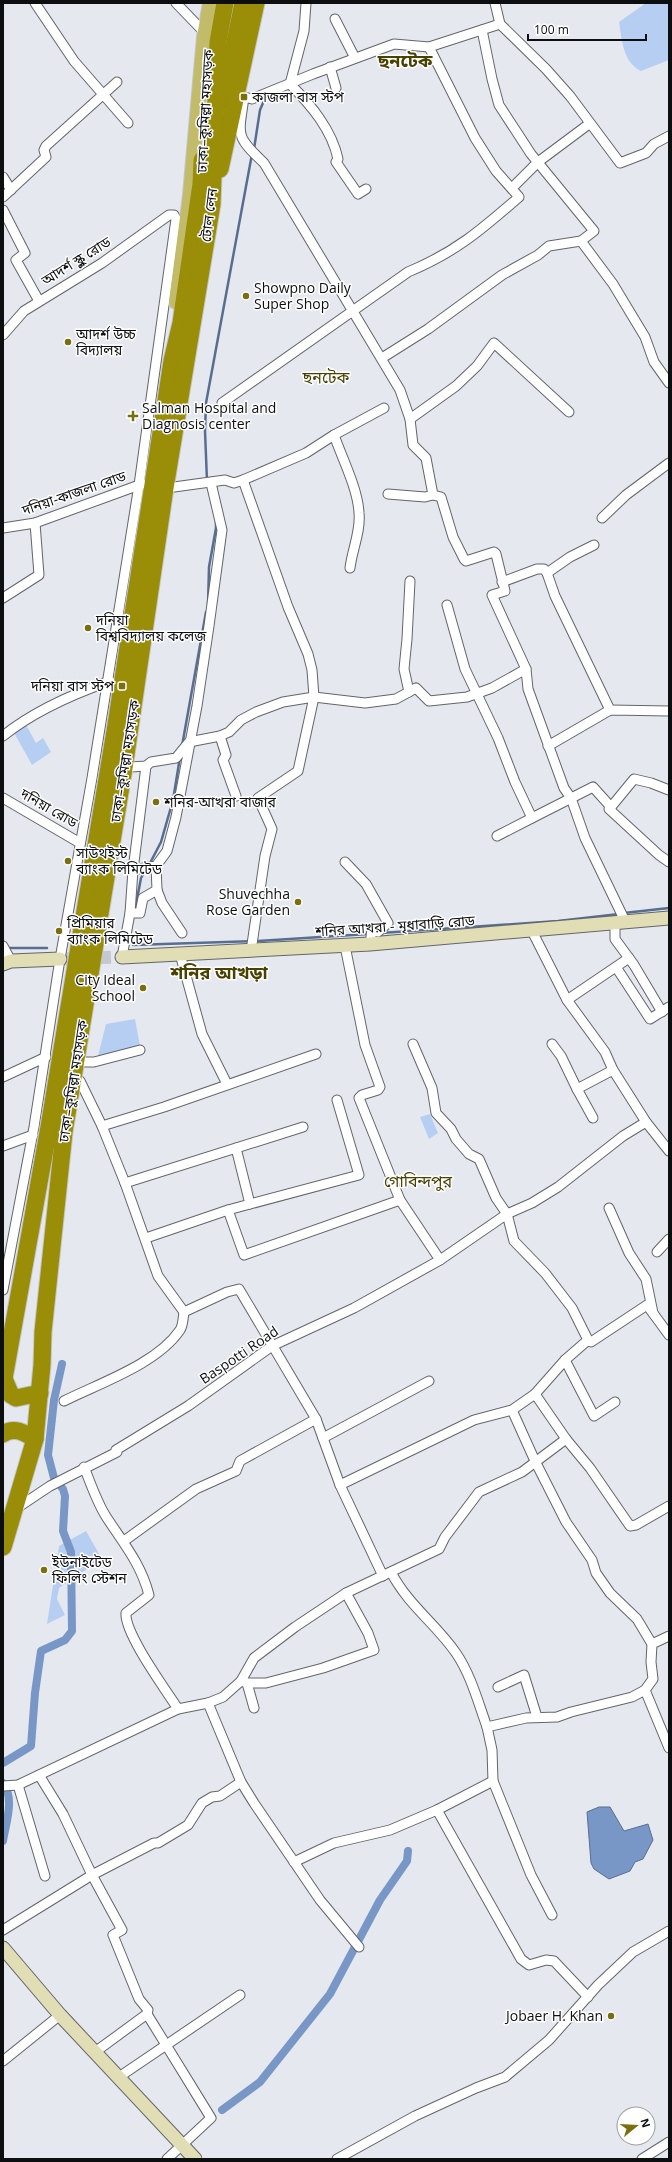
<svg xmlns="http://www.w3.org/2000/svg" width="672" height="2162" viewBox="0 0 672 2162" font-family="'Open Sans','Noto Sans Bengali',sans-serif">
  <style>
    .green { fill: #b6cef2 }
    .water { fill: #7897c7; stroke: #586e90 }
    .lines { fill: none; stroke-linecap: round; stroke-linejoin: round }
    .stream { stroke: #586e90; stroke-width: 2.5 }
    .canal { stroke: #7897c7; stroke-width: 8 }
    .secondary-tunnel { stroke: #c5c8ce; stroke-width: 13; stroke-dasharray: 13 6; stroke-linecap: butt }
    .street-casing { stroke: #62656a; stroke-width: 11 }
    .secondary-casing { stroke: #62656a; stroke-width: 15 }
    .primary-casing { stroke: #c5c5c6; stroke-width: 16 }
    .highway-casing { stroke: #c5c5c6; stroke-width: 19 }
    .street { stroke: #fff; stroke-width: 9 }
    .secondary { stroke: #e1ddb5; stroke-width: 13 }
    .primary { stroke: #c2bb6a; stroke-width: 14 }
    .highway { stroke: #9a8d07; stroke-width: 17 }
    .poi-dot { fill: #796f0e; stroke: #fff; stroke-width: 1.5 }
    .labels { text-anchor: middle; stroke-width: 3; stroke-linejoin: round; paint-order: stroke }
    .poi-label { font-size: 14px; fill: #0d0e10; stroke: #fff; text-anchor: start }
    .street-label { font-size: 14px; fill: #0d0e10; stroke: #fff }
    .quarter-label { font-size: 16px; fill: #484100; stroke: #fff }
    .district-label { font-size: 18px; font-weight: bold; fill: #484100; stroke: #fff }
  </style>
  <rect width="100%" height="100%" fill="#e5e9ef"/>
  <g class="green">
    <path d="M646,3H669V60L641,71C623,62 622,41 619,22Z"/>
    <polygon points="25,723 36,743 43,738 51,752 32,765 13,731"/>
    <polygon points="135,1019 140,1046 98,1056 106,1024"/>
    <polygon points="430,1114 438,1133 429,1139 420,1117"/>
    <polygon points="86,1531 102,1559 59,1588 57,1599 65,1615 47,1624 59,1546"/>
  </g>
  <polygon class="water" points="599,1807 610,1807 624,1831 648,1824 653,1840 643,1859 635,1862 630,1871 609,1879 594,1869 591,1863 587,1812"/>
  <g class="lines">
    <g class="stream">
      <polyline points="254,149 260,110 266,96"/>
      <polyline points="207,481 205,431 206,403 252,154"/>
      <polyline points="208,605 209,567 216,528 216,521"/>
      <polyline points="182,746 206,612"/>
      <polyline points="149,865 161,842 173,800 180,757"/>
      <polyline points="135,910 141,878 145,871"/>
      <polyline points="624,913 669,908"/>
      <polyline points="381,933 558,921 619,914"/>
      <polyline points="133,945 258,941 368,934"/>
      <polyline points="7,948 47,948"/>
    </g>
    <g class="canal">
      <polyline points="3,1763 31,1746 35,1693 41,1651 65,1640 72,1631 71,1552 63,1531 65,1496 63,1489 54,1478 48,1455 54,1400 62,1364"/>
      <path d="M3,1783C15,1799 6,1822 3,1841"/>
      <polyline points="222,2110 260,2082 330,1994 380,1900 407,1861 408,1851"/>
    </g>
    <polyline class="secondary-tunnel" points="60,959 122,957"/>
    <defs>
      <g id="street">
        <polyline points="35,3 74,61 128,123"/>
        <polyline points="176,3 205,33"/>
        <path d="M306,3L304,31L290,84C311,105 332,130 338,159L336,162L358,194L366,189"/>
        <polyline points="495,3 500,24 546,69 570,96 620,163 646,153 654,144 669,136"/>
        <polyline points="335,19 355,58"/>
        <path d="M500,24L429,47L394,44L313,74L252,99L244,97C239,135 234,135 264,163L400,390L410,419L413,445L426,458L433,495L441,497L453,537L464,559L466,561L494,552L496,554L505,591L492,595L526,669L528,689L564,788L571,798L585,838L625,921"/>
        <polyline points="330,67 336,88"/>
        <polyline points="3,177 11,190"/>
        <polyline points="512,188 538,162 589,124"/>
        <polyline points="3,197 46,157 44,150 46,146 117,82"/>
        <polyline points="3,210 25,253 16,260 39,301"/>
        <polyline points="581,241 613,284 645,337 654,362 669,383"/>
        <polyline points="3,335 24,311 102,263 169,215 174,215 176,219 139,485 92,778 60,959 34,1127 3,1290"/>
        <polyline points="382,358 428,329 502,275 538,255 549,246 581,241 594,231 531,154 499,105 492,79 482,30"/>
        <path d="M222,403L408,272C456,252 481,230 519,197L496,171L475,138L429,47"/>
        <polyline points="410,419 456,386 477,366 494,343 569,412"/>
        <path d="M334,435C342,458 358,489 359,513C361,531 352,550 350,568"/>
        <polyline points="243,480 306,453 334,435 384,408"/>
        <polyline points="174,487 225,480 234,483 243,480 288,607 308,654 312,670 314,697 298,771 258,798 272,829 265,856 251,951"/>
        <polyline points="388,494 425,497 433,495"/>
        <polyline points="602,518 626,495 669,463"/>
        <polyline points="3,528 35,523 142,484"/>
        <polyline points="547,573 570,557 594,545"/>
        <polyline points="502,582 537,569 544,569 547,573 555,596 610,710"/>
        <polyline points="3,598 39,575 35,523"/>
        <polyline points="447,605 465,669 498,738 515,782 532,818 593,787 611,807 609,809 659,855 669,862"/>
        <polyline points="409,692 404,669 407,639 410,581"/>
        <path d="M3,736C34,711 73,694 110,681"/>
        <polyline points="220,736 226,755 223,760 236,796"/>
        <polyline points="548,746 610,710 669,711"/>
        <polyline points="146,766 133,870 156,866 167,851 176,817 197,706 209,626 222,530 211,483"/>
        <polyline points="131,767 146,766 151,762 176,758 189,742 220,736 229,732 241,720 256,712 283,702 314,697 365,703 396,699 416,688 429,701 467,697 492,688 526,669"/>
        <polyline points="3,798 80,843"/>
        <polyline points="611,807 634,779 651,783 669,790"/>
        <polyline points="497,836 532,818"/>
        <polyline points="345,862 366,884 388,923 378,932 372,929 370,944"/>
        <polyline points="157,890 162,903 182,933"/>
        <polyline points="130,913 140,913 143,898 157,890 156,866"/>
        <polyline points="615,922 615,939 634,965 662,1012"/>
        <polyline points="532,931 567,1000 605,1052 613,1070 646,1122 669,1151"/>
        <polyline points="3,946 11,961"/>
        <polyline points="345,946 365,1045 380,1087 378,1090 362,1095 359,1098 400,1200 440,1260"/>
        <polyline points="180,954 202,1034 227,1084"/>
        <polyline points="122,957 130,913 133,870"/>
        <polyline points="616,967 650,1019 669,1007"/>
        <polyline points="567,1000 629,958"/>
        <polyline points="413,1044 432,1088 436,1113 451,1129 456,1139 469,1154 479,1159 496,1198 507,1214 514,1241 545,1273 572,1308 588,1340"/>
        <polyline points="552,1044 561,1056 577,1089 613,1070"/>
        <polyline points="83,1062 94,1062 140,1050"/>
        <polyline points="3,1077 46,1057"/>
        <polyline points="80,1081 102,1126 125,1183 158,1276 184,1312 227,1292 239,1289 316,1419 340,1485 383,1576"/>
        <polyline points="577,1089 593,1118"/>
        <polyline points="102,1126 164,1107 316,1054"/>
        <polyline points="3,1146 33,1135"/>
        <polyline points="236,1148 250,1204 228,1210 244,1255 400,1200"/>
        <polyline points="125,1183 303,1127"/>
        <polyline points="250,1204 359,1175 337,1100"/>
        <polyline points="609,1208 629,1253 646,1279 653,1313"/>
        <polyline points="146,1238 228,1210"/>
        <polyline points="657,1252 669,1239"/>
        <polyline points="588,1340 591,1342 647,1305 669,1335"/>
        <polyline points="565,1360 594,1416 615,1402"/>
        <polyline points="535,1394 566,1439 590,1468 630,1526 636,1525 669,1506"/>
        <path d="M64,1401C100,1383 157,1364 180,1330C183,1326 183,1318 184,1312"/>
        <polyline points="512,1410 535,1461 566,1522 592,1560 596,1573 610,1593 637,1619 652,1644"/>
        <polyline points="323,1438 429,1381"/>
        <path d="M84,1467C91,1484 97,1503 107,1518C124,1544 141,1564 149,1595L126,1613C124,1633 166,1690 178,1709"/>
        <polyline points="340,1485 474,1420 512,1410 535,1394 565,1360 588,1340"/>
        <polyline points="17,1508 50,1486 117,1452 116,1450 188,1406 272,1346 354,1308 440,1260 507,1214 532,1203 558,1187 623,1136 646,1122"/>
        <polyline points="124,1541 196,1489 236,1471 240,1461 316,1419"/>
        <path d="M391,1572C408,1605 436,1624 456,1653C471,1675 478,1702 487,1727L526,1718L557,1717L571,1712L632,1697L645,1690L653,1679L651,1662L652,1644L669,1636"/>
        <polyline points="241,1681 247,1683 266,1683 323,1668 374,1650 368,1633 346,1593"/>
        <polyline points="247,1683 254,1708"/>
        <polyline points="498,1687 524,1675 537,1717"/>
        <polyline points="645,1690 669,1748"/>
        <polyline points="208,1703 241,1782 254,1803 320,1900 359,1947"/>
        <polyline points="487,1727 492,1750 493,1781 531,1875 552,1915"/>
        <polyline points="39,1775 63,1814 92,1875 154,1843 158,1843 188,1825 202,1803 212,1797 220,1796 241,1782"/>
        <polyline points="18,1785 45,1876"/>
        <polyline points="3,1786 18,1785 178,1709 208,1703 223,1697 241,1681 254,1658 295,1627 346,1593 439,1549 445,1537 479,1492 522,1472 566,1439"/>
        <polyline points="437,1810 521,1959 529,1965 546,1960 554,1961 588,1997"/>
        <polyline points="294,1862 334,1843 390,1830 437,1810 493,1781"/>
        <polyline points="3,1930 92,1875 122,1930 113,1935 139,1999 148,2010 147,2014 211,2118 167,2159"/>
        <polyline points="95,2052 147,2014"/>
        <polyline points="3,2061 60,2015"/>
        <polyline points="119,2077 240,1995"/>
        <polyline points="337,2159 415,2116 476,2088 505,2077 549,2040 598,1985 633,1952 669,1931"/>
        <polyline points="642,2159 669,2142"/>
      </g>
      <g id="secondary">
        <polyline points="122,957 370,944 669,918"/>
        <polyline points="3,964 11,961 60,959"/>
        <polyline points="3,1948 60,2015 195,2159"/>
      </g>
      <polyline id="primary" points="176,302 190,195 204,37 210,3"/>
      <g id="highway">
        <polyline points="223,101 243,3"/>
        <polyline points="220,169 256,3"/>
        <polyline points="4,1379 11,1395 16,1398 40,1393"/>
        <polyline points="3,1384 49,1127 116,725 172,361 181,323 201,184 202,160"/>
        <path d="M3,1434C14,1426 25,1433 35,1439"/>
        <polyline points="3,1547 35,1439 42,1365 43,1332 64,1132 124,768 165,488 212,204 218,42 225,3"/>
      </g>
    </defs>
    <use href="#street" class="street-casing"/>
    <use href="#secondary" class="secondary-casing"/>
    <use href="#primary" class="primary-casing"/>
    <use href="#highway" class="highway-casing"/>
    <use href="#street" class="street"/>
    <use href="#secondary" class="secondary"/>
    <use href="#primary" class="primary"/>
    <use href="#highway" class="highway"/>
  </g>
  <g class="poi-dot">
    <rect x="240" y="93" width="8" height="8" rx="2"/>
    <circle cx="246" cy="296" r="4"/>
    <circle cx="68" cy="342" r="4"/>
    <path d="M131 410h4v4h4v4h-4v4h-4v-4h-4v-4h4z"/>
    <circle cx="88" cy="628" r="4"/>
    <rect x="118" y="682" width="8" height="8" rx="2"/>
    <circle cx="156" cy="802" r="4"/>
    <circle cx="68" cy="861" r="4"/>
    <circle cx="298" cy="902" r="4"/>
    <circle cx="59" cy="931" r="4"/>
    <circle cx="143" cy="988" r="4"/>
    <circle cx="44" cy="1570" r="4"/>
    <circle cx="611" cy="2016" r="4"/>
  </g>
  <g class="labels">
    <g class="poi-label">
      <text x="252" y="102">কাজলা বাস স্টপ</text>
      <text x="254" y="293">Showpno Daily<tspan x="254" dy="16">Super Shop</tspan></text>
      <text x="76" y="339">আদর্শ উচ্চ<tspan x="76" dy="16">বিদ্যালয়</tspan></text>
      <text x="142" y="413">Salman Hospital and<tspan x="142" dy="16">Diagnosis center</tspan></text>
      <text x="96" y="625">দনিয়া<tspan x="96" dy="16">বিশ্ববিদ্যালয় কলেজ</tspan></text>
      <text x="114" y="691" text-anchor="end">দনিয়া বাস স্টপ</text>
      <text x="164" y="807">শনির-আখরা বাজার</text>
      <text x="76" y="858">সাউথইস্ট<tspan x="76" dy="16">ব্যাংক লিমিটেড</tspan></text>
      <text x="290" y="899" text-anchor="end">Shuvechha<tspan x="290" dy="16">Rose Garden</tspan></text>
      <text x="67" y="928">প্রিমিয়ার<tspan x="67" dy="16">ব্যাংক লিমিটেড</tspan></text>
      <text x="135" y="985" text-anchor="end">City Ideal<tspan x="135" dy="16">School</tspan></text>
      <text x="52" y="1567">ইউনাইটেড<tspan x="52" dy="16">ফিলিং স্টেশন</tspan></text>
      <text x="603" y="2021" text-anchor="end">Jobaer H. Khan</text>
    </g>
    <g class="street-label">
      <text transform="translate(205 111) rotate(-87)" y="5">ঢাকা–কুমিল্লা মহাসড়ক</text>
      <text transform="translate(209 215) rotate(-83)" y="5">টোল লেন</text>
      <text transform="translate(76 261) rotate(-32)" y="5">আদর্শ স্কুল রোড</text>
      <text transform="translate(74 493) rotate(-19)" y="5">দনিয়া-কাজলা রোড</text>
      <text transform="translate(125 761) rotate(-81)" y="5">ঢাকা–কুমিল্লা মহাসড়ক</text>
      <text transform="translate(49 808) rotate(30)" y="5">দনিয়া রোড</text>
      <text transform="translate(395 926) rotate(-4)" y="5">শনির আখরা - মৃধাবাড়ি রোড</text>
      <text transform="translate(73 1081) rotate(-81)" y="5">ঢাকা–কুমিল্লা মহাসড়ক</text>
      <text transform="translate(239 1355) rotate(-34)" y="5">Baspotti Road</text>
    </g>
    <g class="quarter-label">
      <text x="326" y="383">ছনটেক</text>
      <text x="418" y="1187">গোবিন্দপুর</text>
    </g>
    <g class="district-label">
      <text x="405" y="67">ছনটেক</text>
      <text x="219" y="979">শনির আখড়া</text>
    </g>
  </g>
  <rect width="672" height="2162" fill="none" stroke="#0d0e10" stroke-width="8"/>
  <g transform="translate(636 2126) rotate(72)"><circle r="19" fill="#ffffff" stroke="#9e9f9f"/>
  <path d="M0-3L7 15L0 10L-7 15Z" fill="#796f0e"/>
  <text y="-6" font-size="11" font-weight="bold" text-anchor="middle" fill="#0d0e10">N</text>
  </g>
  <path d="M528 34v6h118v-6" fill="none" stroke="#0d0e10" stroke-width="2"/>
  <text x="534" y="34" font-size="12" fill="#0d0e10" stroke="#ffffff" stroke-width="3" paint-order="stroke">100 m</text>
</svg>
